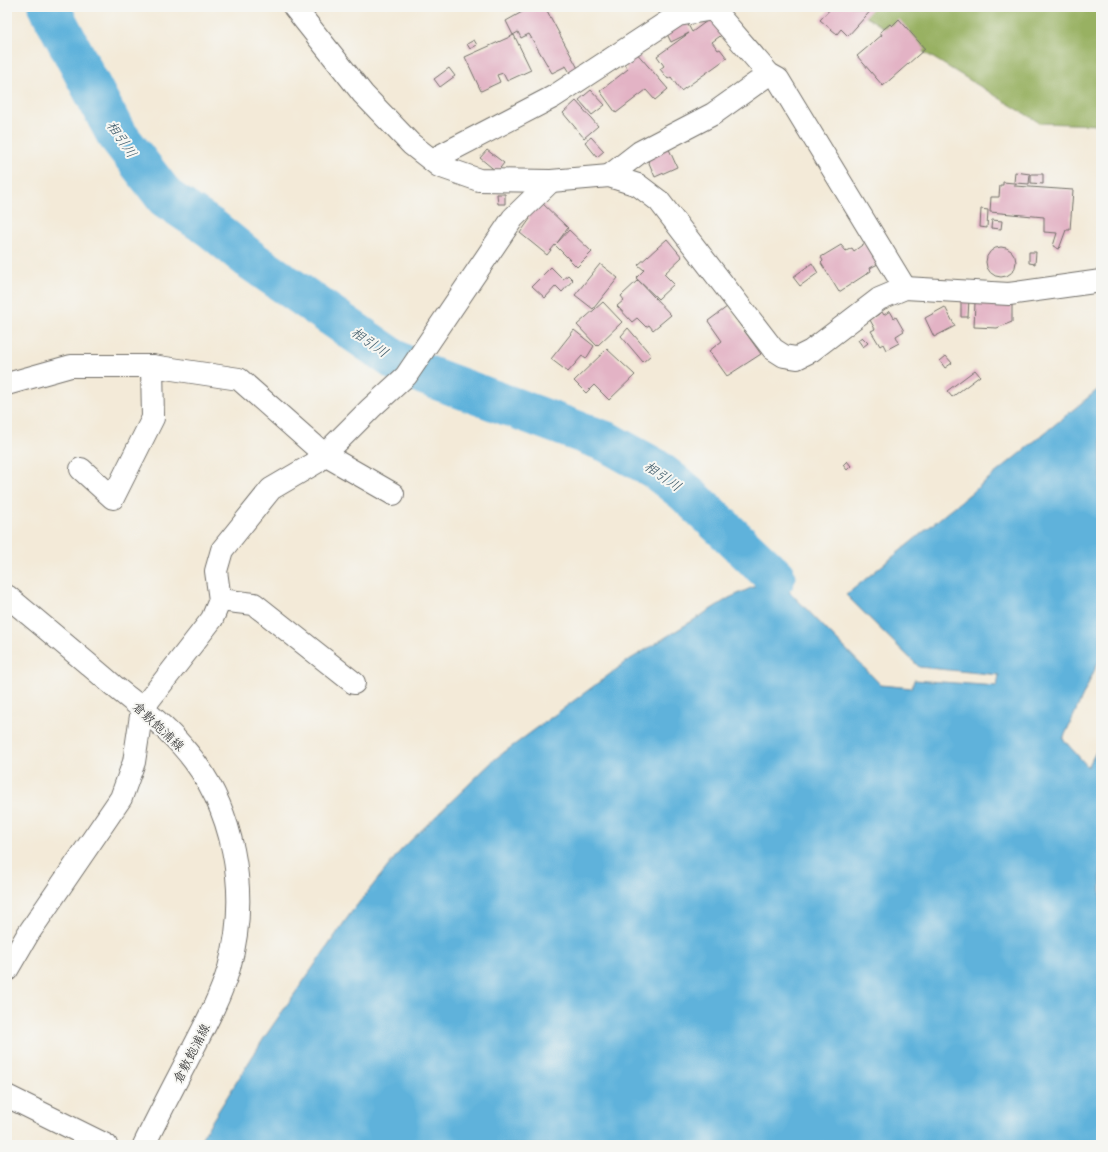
<svg xmlns="http://www.w3.org/2000/svg" width="1108" height="1152" viewBox="0 0 1108 1152" font-family="'Patrick Hand','Klee One',sans-serif">
  <style>
    .forest { fill: #98b162; stroke: #626e46 }
    .water { fill: #5fb2db; stroke: #456e83 }
    .lines { fill: none; stroke-linecap: round; stroke-linejoin: round }
    .river { stroke: #5fb2db; stroke-width: 41 }
    .building { fill: #e3b3c5 }
    .minor-casing { stroke: #716e68; stroke-width: 24 }
    .major-casing { stroke: #716e68; stroke-width: 24 }
    .minor { stroke: #fff; stroke-width: 22 }
    .major { stroke: #fff; stroke-width: 22 }
    .labels { text-anchor: middle; stroke-width: 4; stroke-linejoin: round; paint-order: stroke }
    .street-label { font-size: 13px; fill: #2b2b2b; stroke: #f6f6f2 }
    .water-label { font-size: 14px; font-style: italic; fill: #3d5a69; stroke: #f6f6f2 }
  </style>
  <rect width="100%" height="100%" fill="#f6f6f2"/>
  <filter id="ink" filterUnits="userSpaceOnUse"><feTurbulence type="fractalNoise" baseFrequency=".025" numOctaves="2"/><feDisplacementMap in="SourceGraphic" scale="8" xChannelSelector="R" yChannelSelector="G"/><feConvolveMatrix kernelMatrix="1 2 1 2 8 2 1 2 1" color-interpolation-filters="sRGB"/></filter>
  <filter id="wash" filterUnits="userSpaceOnUse"><feTurbulence type="fractalNoise" baseFrequency=".012" numOctaves="4" result="noise"/><feDisplacementMap in="SourceGraphic" scale="16" xChannelSelector="R" yChannelSelector="G"/><feGaussianBlur stdDeviation="0.9" result="paint"/><feColorMatrix in="noise" values="0 0 0 0 0 0 0 0 0 0 0 0 0 0 0 0 0 1.4 0 .05"/><feComposite in="paint" operator="in"/></filter>
  <g filter="url(#wash)">
    <rect width="100%" height="100%" fill="#f3ead8"/>
    <polygon class="forest" points="850,7 1101,7 1101,125 1040,123"/>
    <polygon class="water" points="1101,387 1101,656 1063,739 1088,767 1101,742 1101,1145 197,1145 264,1038 350,914 401,850 495,759 629,660 729,598 775,577 881,685 912,688 914,680 997,686 999,675 919,667 846,595"/>
    <g class="lines">
      <polyline class="river" points="49,7 115,132 166,198 211,228 252,261 398,362 425,375 607,442 654,468 685,492 775,577"/>
    </g>
    <g id="blocks">
      <g class="building">
        <polygon points="531,7 545,7 581,74 574,79 566,66 552,73 529,34 521,38 518,32 513,35 506,21"/>
        <polygon points="832,7 874,7 848,36 841,29 837,34 820,20"/>
        <polygon points="711,18 723,34 712,42 718,50 720,49 727,58 681,91 671,77 668,79 660,69 664,66 657,56 689,33 671,42 665,30 686,21 692,32"/>
        <polygon points="899,19 925,49 883,86 857,56 882,35 880,32 890,24 892,26"/>
        <polygon points="514,35 531,70 507,81 503,73 497,75 500,82 481,91 465,57"/>
        <polygon points="474,40 477,45 470,49 467,44"/>
        <polygon points="635,51 668,89 655,100 646,90 616,113 600,91 628,69 622,62"/>
        <polygon points="449,68 455,76 440,87 434,79"/>
        <polygon points="591,90 605,105 592,115 579,100"/>
        <polygon points="576,101 598,126 584,138 563,113"/>
        <polygon points="591,137 604,151 597,157 585,142"/>
        <polygon points="668,147 677,167 655,177 646,156"/>
        <polygon points="487,150 504,163 497,172 480,158"/>
        <polygon points="1015,172 1030,174 1029,184 1015,183 1015,186 1073,190 1070,230 1066,230 1059,249 1053,246 1057,233 1044,232 1044,217 990,212 991,197 999,197 1000,185 1003,185 1003,182 1014,183"/>
        <polygon points="1031,174 1043,174 1043,184 1031,183"/>
        <polygon points="497,194 505,194 505,204 498,204"/>
        <polygon points="540,201 568,228 557,243 569,230 592,252 577,267 555,245 547,255 520,233 530,219 526,215"/>
        <polygon points="981,209 988,210 987,228 980,227"/>
        <polygon points="992,220 1002,221 1001,229 991,228"/>
        <polygon points="667,239 682,257 664,274 674,284 658,299 636,278 644,270 638,265"/>
        <polygon points="865,243 878,264 870,268 871,271 839,292 821,263 823,261 821,257 841,245 846,251 852,248 854,251"/>
        <circle cx="1001" cy="262" r="15"/>
        <polygon points="1029,252 1036,252 1035,264 1029,263"/>
        <polygon points="812,263 818,273 800,286 793,277"/>
        <polygon points="600,264 618,278 593,309 575,295"/>
        <polygon points="551,267 563,279 568,275 573,280 562,292 556,286 545,298 532,286"/>
        <polygon points="638,280 671,315 653,330 649,325 646,327 637,318 632,322 617,306 624,300 621,296"/>
        <polygon points="961,299 969,299 968,317 961,317"/>
        <polygon points="603,302 622,322 597,346 577,325"/>
        <polygon points="975,302 1012,302 1012,322 997,328 974,327"/>
        <polygon points="727,307 761,354 727,376 709,351 722,341 708,321"/>
        <polygon points="945,307 955,326 934,337 925,318"/>
        <polygon points="890,311 894,318 896,317 904,331 896,336 899,343 886,350 883,344 880,346 871,331 875,329 870,320 882,312 884,315"/>
        <polygon points="628,328 651,355 643,362 621,336"/>
        <polygon points="574,330 594,346 586,359 582,356 568,372 551,359"/>
        <polygon points="862,337 868,343 863,347 858,340"/>
        <polygon points="607,349 635,375 609,400 594,385 586,393 574,381"/>
        <polygon points="946,356 952,363 945,368 940,361"/>
        <polygon points="975,370 980,376 952,397 947,391"/>
        <polygon points="847,461 851,466 847,470 843,465"/>
      </g>
    </g>
  </g>
  <g filter="url(#ink)">
    <use href="#blocks" fill-opacity="0" stroke="#716e68" stroke-width="1"/>
    <g class="lines">
      <defs>
        <g id="minor">
          <polyline points="294,7 363,94 411,144 439,166 479,180 551,181 609,176 638,185 659,201 773,349 784,356 797,358 811,351 879,299 905,288 1009,294 1101,281"/>
          <polyline points="432,160 553,97 678,15 713,9 769,74 778,79 905,288"/>
          <polyline points="609,176 640,152 713,114 769,74"/>
          <polyline points="7,384 71,366 152,366"/>
          <polyline points="81,469 113,498 153,418 152,366 239,379 325,455 393,494"/>
          <polyline points="220,600 254,604 354,683"/>
          <polyline points="7,970 28,934 121,798 134,762 142,709 212,619 220,600 216,571 222,550 271,489 317,462 371,408 406,376 513,218 551,181"/>
          <polyline points="7,1096 106,1145"/>
        </g>
        <path id="major" d="M7,596C43,626 79,656 114,686C137,705 162,723 182,746C235,805 250,893 229,968C221,995 207,1022 194,1047C177,1080 160,1112 144,1145"/>
      </defs>
      <use href="#minor" class="minor-casing"/>
      <use href="#major" class="major-casing"/>
      <use href="#minor" class="minor"/>
      <use href="#major" class="major"/>
    </g>
  </g>
  <g class="labels">
    <g class="street-label">
      <text transform="translate(159 726) rotate(43)" y="5">倉敷飽浦線</text>
      <text transform="translate(191 1053) rotate(-63)" y="5">倉敷飽浦線</text>
    </g>
    <g class="water-label">
      <text transform="translate(122 139) rotate(56)" y="5">相引川</text>
      <text transform="translate(370 342) rotate(35)" y="5">相引川</text>
      <text transform="translate(663 476) rotate(35)" y="5">相引川</text>
    </g>
  </g>
  <rect width="1108" height="1152" fill="none" stroke="#f6f6f2" stroke-width="24"/>
</svg>
